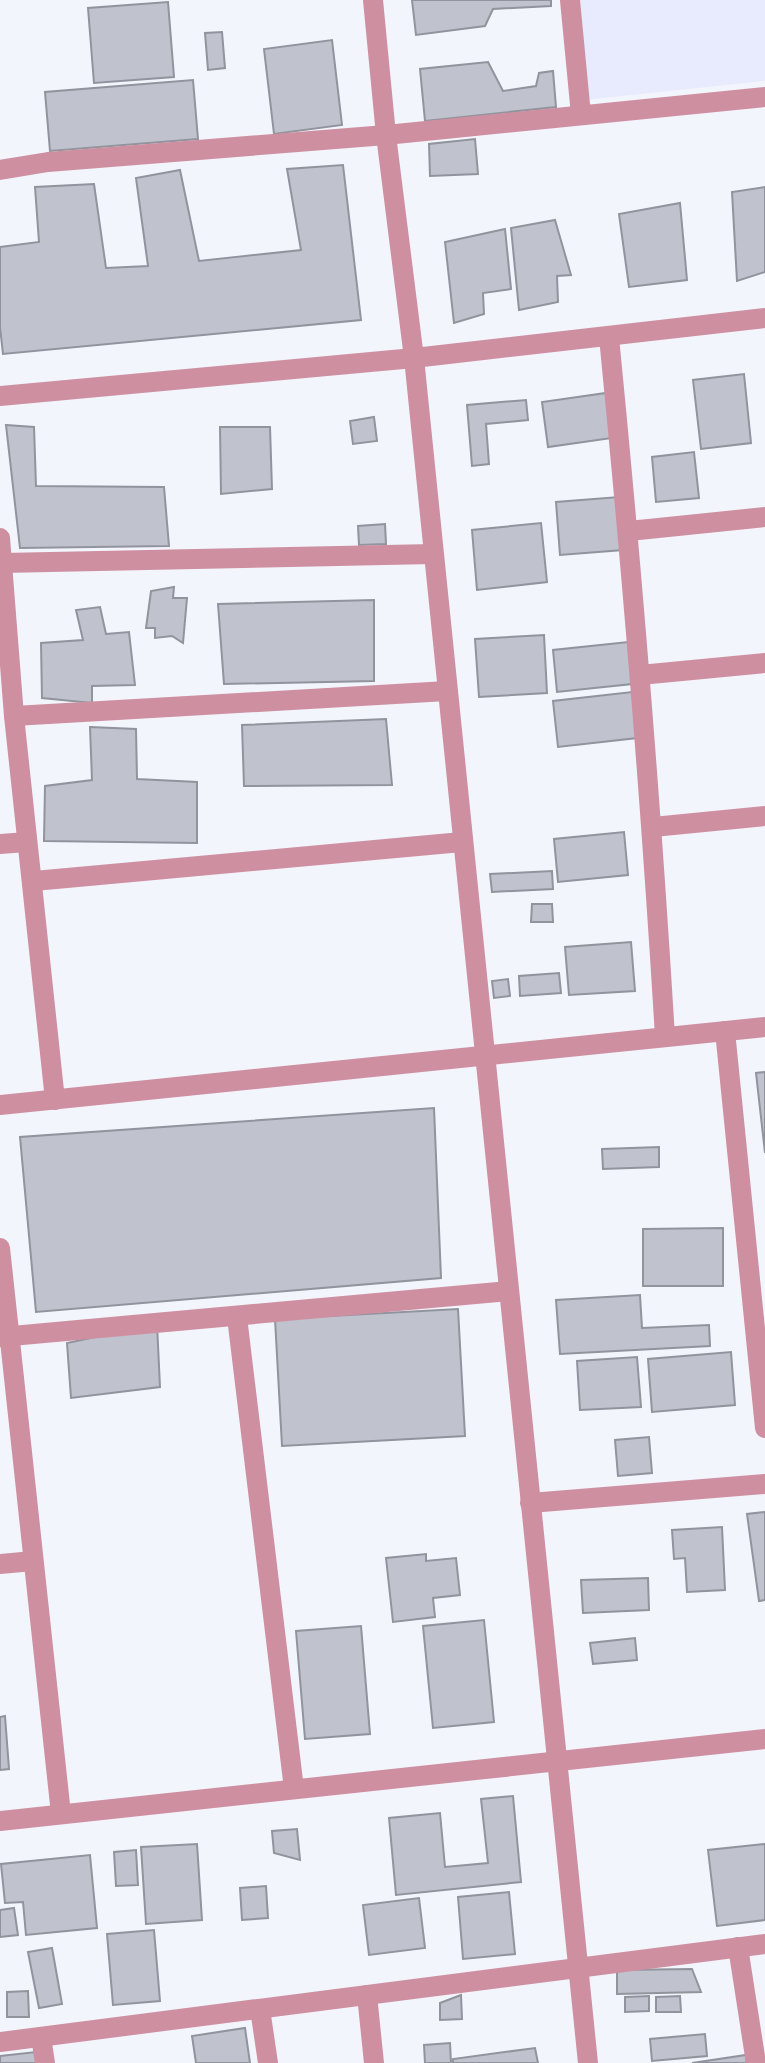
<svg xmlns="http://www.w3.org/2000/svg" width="765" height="2063" viewBox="0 0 765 2063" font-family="Barlow,sans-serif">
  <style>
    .built { fill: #e8ebfd }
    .building { fill: #c0c2cd; stroke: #91939d; stroke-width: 2 }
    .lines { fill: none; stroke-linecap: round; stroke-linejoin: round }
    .minor { stroke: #ce90a1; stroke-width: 20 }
  </style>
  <rect width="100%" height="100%" fill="#f3f5fd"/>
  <polygon class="built" points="580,0 765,0 765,81 585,100"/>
  <g class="building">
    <polygon points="412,0 551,0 551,6 493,9 485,26 416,35"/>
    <polygon points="168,2 174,77 94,83 88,8"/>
    <polygon points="222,32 225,68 208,70 205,33"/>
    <polygon points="332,40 342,125 274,134 264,49"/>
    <polygon points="488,62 503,91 536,86 539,73 553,71 556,107 425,121 420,69"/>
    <polygon points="193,80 198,139 50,151 45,92"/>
    <polygon points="475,139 478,174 430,176 429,144"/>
    <polygon points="343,165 361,320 3,354 0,327 0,247 39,242 35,187 94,184 106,268 148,266 136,178 180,170 199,261 301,250 287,169"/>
    <polygon points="765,187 765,272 737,281 732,192"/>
    <polygon points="680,203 687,280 629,287 619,214"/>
    <polygon points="555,220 571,275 557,276 558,302 519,310 511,228"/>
    <polygon points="505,229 511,289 483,293 484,314 454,323 445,242"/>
    <polygon points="744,374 751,443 701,449 693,380"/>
    <polygon points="606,393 612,438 548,447 542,402"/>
    <polygon points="526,400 528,420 486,424 489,464 472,466 467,405"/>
    <polygon points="374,417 377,441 353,444 350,421"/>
    <polygon points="6,425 34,427 36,486 164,487 169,546 20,548"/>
    <polygon points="220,427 270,427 272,489 221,494"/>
    <polygon points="694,452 699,498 656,502 652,457"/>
    <polygon points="619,497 623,550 560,555 556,502"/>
    <polygon points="541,523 547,582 477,590 472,530"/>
    <polygon points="385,524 386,544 359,545 358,526"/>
    <polygon points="174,587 173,598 187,598 183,643 172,636 155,638 155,628 146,628 151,591"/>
    <polygon points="374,600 374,681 224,684 218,604"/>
    <polygon points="100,607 106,634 129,632 135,685 92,686 92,703 42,698 41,643 83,640 76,610"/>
    <polygon points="544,635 547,693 479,697 475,639"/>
    <polygon points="628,642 632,684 557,692 553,650"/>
    <polygon points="632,692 637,738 558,747 553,701"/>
    <polygon points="386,719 392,785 244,786 242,725"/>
    <polygon points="90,727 136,729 137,779 197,782 197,843 44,841 45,786 92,780"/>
    <polygon points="624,832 628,875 558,882 554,839"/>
    <polygon points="552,871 553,889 492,892 490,874"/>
    <polygon points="532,904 552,904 553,922 531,922"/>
    <polygon points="631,942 635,991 569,995 565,947"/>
    <polygon points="559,973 561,993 520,996 519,976"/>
    <polygon points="508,979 510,996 494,998 492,981"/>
    <polygon points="765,1072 765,1153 756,1073"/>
    <polygon points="434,1108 441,1278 36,1312 20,1137"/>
    <polygon points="659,1147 659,1167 603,1169 602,1149"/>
    <polygon points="723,1228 723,1286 643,1286 643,1229"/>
    <polygon points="640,1295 642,1328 709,1325 710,1346 560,1354 556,1300"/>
    <polygon points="458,1309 465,1436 282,1446 275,1319"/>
    <polygon points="157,1324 160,1387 71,1398 67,1343"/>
    <polygon points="731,1352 735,1405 652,1412 648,1359"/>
    <polygon points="637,1357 641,1407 580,1410 577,1361"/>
    <polygon points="649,1437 652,1473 618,1476 615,1440"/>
    <polygon points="765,1512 765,1600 759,1601 747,1514"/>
    <polygon points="722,1527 725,1590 687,1592 685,1558 674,1559 672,1530"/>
    <polygon points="426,1554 426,1561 456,1558 460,1595 433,1598 435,1617 393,1622 386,1558"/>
    <polygon points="648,1578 649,1610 583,1613 581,1580"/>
    <polygon points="484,1620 494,1722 433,1728 423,1626"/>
    <polygon points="361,1626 370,1734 305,1739 296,1631"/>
    <polygon points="635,1638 637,1660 593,1664 590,1643"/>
    <polygon points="5,1716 9,1769 0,1770 0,1717"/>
    <polygon points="513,1796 521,1882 396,1895 389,1818 440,1813 445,1867 488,1863 481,1799"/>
    <polygon points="297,1829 300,1860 274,1853 272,1831"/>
    <polygon points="197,1844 202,1920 146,1924 141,1847"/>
    <polygon points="765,1844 765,1920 717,1926 708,1850"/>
    <polygon points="136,1850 138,1885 116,1886 114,1852"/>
    <polygon points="90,1855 97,1928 26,1935 23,1902 5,1903 1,1864"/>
    <polygon points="266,1886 268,1918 242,1920 240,1888"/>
    <polygon points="509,1892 515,1954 463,1959 458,1897"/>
    <polygon points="419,1898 425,1948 369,1955 363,1905"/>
    <polygon points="14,1908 18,1935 0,1937 0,1910"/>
    <polygon points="154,1930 160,2001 113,2005 107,1934"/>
    <polygon points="52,1948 62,2004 39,2008 28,1952"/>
    <polygon points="692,1969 701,1992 617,1994 617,1970"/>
    <polygon points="28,1991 29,2017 7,2017 7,1992"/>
    <polygon points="461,1995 462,2019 440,2020 440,2003"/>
    <polygon points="649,1996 649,2011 625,2012 625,1997"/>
    <polygon points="680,1996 681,2012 656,2012 656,1997"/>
    <polygon points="245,2028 250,2063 196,2063 192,2036"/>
    <polygon points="705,2034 707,2056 652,2061 650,2039"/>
    <polygon points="450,2043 451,2063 425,2063 424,2045"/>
    <polygon points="535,2048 538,2063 453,2063 453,2059"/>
    <polygon points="36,2052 38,2063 0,2063 0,2056"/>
    <polygon points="746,2055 747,2063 692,2063"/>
  </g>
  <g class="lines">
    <g class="minor">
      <polyline points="373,0 386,135 414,358 588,2063"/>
      <polyline points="570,0 581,115"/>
      <polyline points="0,170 48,162 386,135 765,97"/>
      <path d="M609,337C632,570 651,803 665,1037"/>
      <polyline points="0,396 414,358 765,318"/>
      <polyline points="629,531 765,517"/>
      <polyline points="0,538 14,716 55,1100"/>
      <polyline points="2,563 433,554"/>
      <polyline points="640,675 765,663"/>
      <polyline points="14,716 447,691"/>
      <polyline points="653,827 765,816"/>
      <polyline points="0,844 27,842"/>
      <polyline points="34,881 462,842"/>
      <polyline points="725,1031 765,1428"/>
      <polyline points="0,1105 765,1027"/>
      <polyline points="0,1248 61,1814"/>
      <polyline points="237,1317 294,1789"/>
      <polyline points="0,1337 509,1291"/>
      <polyline points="530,1503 765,1484"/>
      <polyline points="0,1564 33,1561"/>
      <polyline points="0,1821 765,1739"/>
      <polyline points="738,1947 756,2063"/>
      <polyline points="367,1995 374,2063"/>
      <polyline points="260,2009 268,2063"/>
      <polyline points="41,2037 45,2063"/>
      <polyline points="0,2042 765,1944"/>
    </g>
  </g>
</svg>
